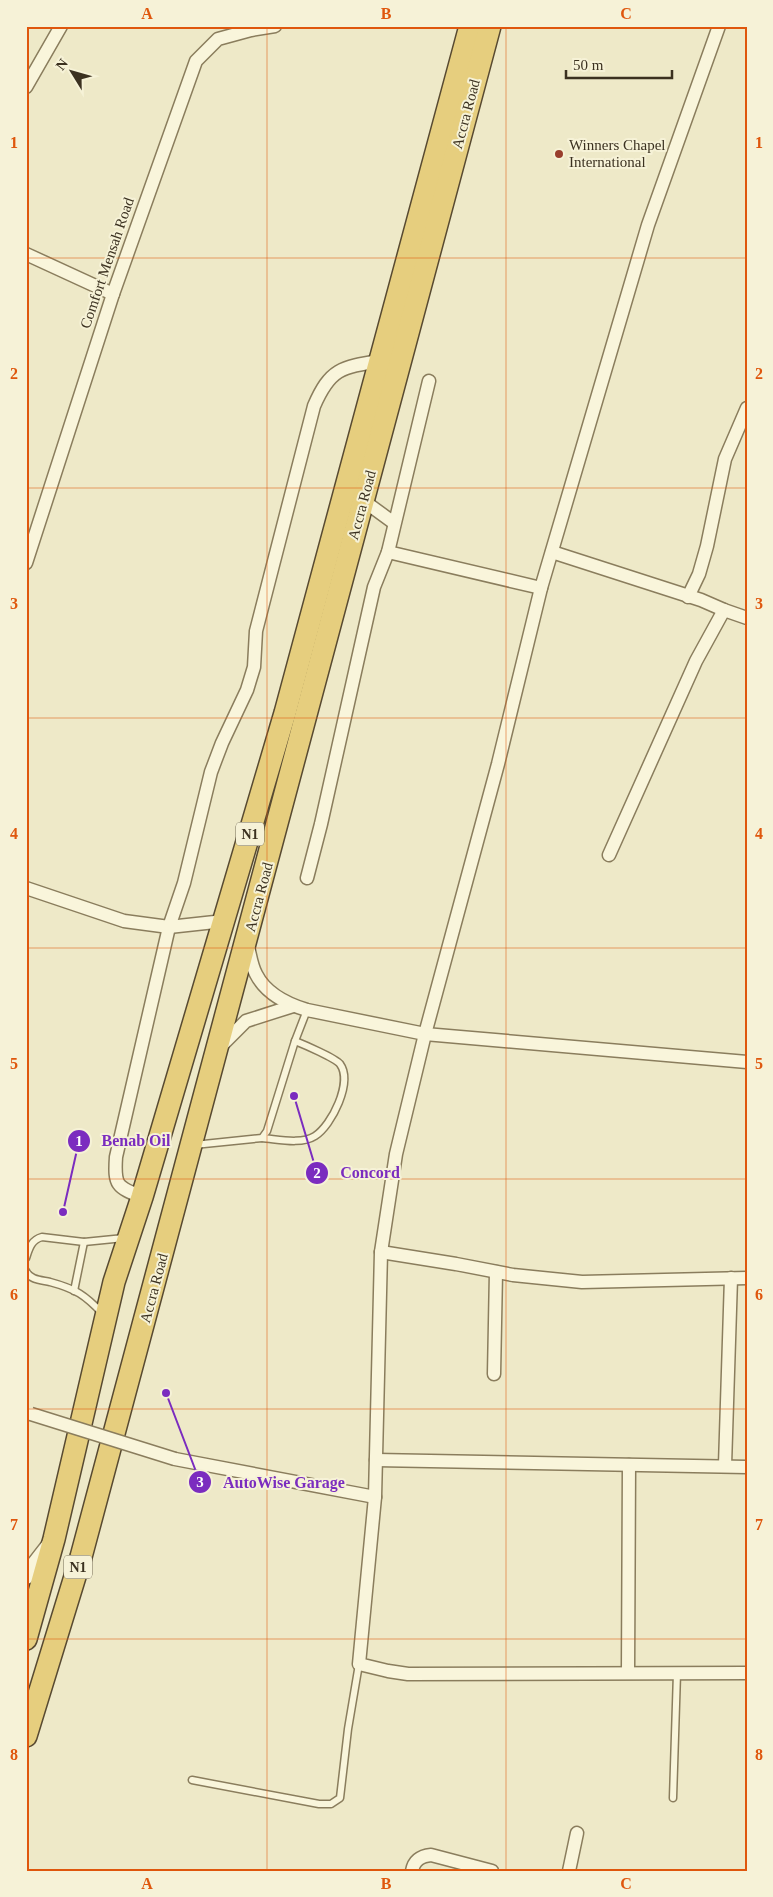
<svg xmlns="http://www.w3.org/2000/svg" width="773" height="1897" viewBox="0 0 773 1897" font-family="'Times New Roman',serif">
  <style>
    .lines { fill: none; stroke-linecap: round; stroke-linejoin: round }
    .service-casing { stroke: #8a7d5d; stroke-width: 9 }
    .minor-casing { stroke: #8a7d5d; stroke-width: 15 }
    .tertiary-casing { stroke: #8a7d5d; stroke-width: 19 }
    .trunk-casing { stroke: #584a31; stroke-width: 24 }
    .service { stroke: #f9f5db; stroke-width: 6 }
    .minor { stroke: #f9f5db; stroke-width: 12 }
    .tertiary { stroke: #f9f5db; stroke-width: 16 }
    .trunk { stroke: #e6ce7e; stroke-width: 21 }
    .minor-bridge-casing { stroke: #8a7d5d; stroke-width: 15; stroke-linecap: butt }
    .minor-bridge { stroke: #f9f5db; stroke-width: 12 }
    .grid { fill: none; stroke: #df570d; stroke-width: 1; stroke-opacity: 0.55 }
    .poi-dot { fill: #993e2d; stroke: #f6f2d7; stroke-width: 2 }
    .labels { text-anchor: middle; stroke-width: 4; stroke-linejoin: round; paint-order: stroke }
    .shield { fill: #f6f2d7; stroke: #736b57; stroke-width: 1 }
    .shield-label { font-size: 14px; font-weight: bold; fill: #3b3120 }
    .street-label { font-size: 15px; fill: #3b3120; stroke: #f6f2d7 }
    .poi-label { font-size: 15px; fill: #3b3120; stroke: #f6f2d7; text-anchor: start }
    .leader { fill: none; stroke: #7b2cbf; stroke-width: 2 }
    .callout-dot { fill: #7b2cbf; stroke: #f6f2d7; stroke-width: 2 }
    .mark-label { font-size: 15px; text-anchor: middle; font-weight: bold; fill: #fff }
    .callout-label { font-size: 16px; text-anchor: middle; font-weight: bold; fill: #7b2cbf; stroke: #f6f2d7; stroke-width: 4; stroke-linejoin: round; paint-order: stroke }
    .neatline { fill: none; stroke: #df570d; stroke-width: 2 }
    .grid-label { font-size: 16px; text-anchor: middle; font-weight: bold; fill: #df570d }
  </style>
  <rect width="100%" height="100%" fill="#eee9c8"/>
  <g class="lines">
    <defs>
      <g id="service">
        <path d="M262,1138C277,1139 301,1145 315,1136C332,1125 353,1082 340,1064C335,1058 305,1045 295,1041"/>
        <polyline points="194,1145 262,1138 267,1131 295,1041 307,1010"/>
        <path d="M26,1258C29,1249 31,1240 42,1237L84,1242L124,1238"/>
        <path d="M26,1271C30,1280 41,1280 50,1282C76,1289 85,1295 103,1314"/>
        <polyline points="74,1291 84,1242"/>
        <polyline points="192,1780 319,1804 331,1804 340,1798 348,1729 359,1664"/>
        <polyline points="673,1798 677,1673"/>
      </g>
      <g id="minor">
        <polyline points="719,26 648,225 541,588 498,764 425,1034 396,1154 381,1252 375,1497 359,1664 388,1671 408,1674 747,1673"/>
        <polyline points="26,87 61,26"/>
        <polyline points="26,254 113,294"/>
        <polyline points="364,501 394,523"/>
        <polyline points="388,552 541,588"/>
        <polyline points="552,552 701,600 724,610 747,618"/>
        <polyline points="26,563 113,294 196,61 218,39 251,30 275,26"/>
        <polyline points="688,597 699,574 707,546 725,459 747,408"/>
        <polyline points="609,855 696,661 724,610"/>
        <polyline points="307,878 321,824 374,587 388,552 429,381"/>
        <polyline points="26,888 124,921 169,927 224,921"/>
        <path d="M247,943C250,953 251,965 256,974C266,994 287,1004 307,1010L425,1034L747,1062"/>
        <polyline points="219,1048 246,1021 293,1006"/>
        <path d="M142,1197C117,1187 114,1186 116,1157L169,927L184,883L211,772L222,743L247,690L254,667L256,631L314,406C330,369 341,367 380,361"/>
        <polyline points="381,1252 456,1264 513,1275 582,1282 747,1278"/>
        <polyline points="494,1374 496,1272"/>
        <polyline points="175,1459 375,1497"/>
        <polyline points="376,1460 747,1467"/>
        <polyline points="725,1465 731,1278"/>
        <polyline points="628,1672 629,1465"/>
        <path d="M412,1871C414,1860 421,1856 431,1855L492,1871"/>
        <polyline points="569,1871 577,1833"/>
      </g>
      <polyline id="tertiary" points="26,1576 50,1545"/>
      <g id="trunk">
        <polyline points="26,1639 54,1539 114,1282 142,1197 285,713 470,26"/>
        <polyline points="26,1736 81,1557 490,26"/>
      </g>
    </defs>
    <use href="#service" class="service-casing"/>
    <use href="#minor" class="minor-casing"/>
    <use href="#tertiary" class="tertiary-casing"/>
    <use href="#trunk" class="trunk-casing"/>
    <use href="#service" class="service"/>
    <use href="#minor" class="minor"/>
    <use href="#tertiary" class="tertiary"/>
    <use href="#trunk" class="trunk"/>
    <defs>
      <polyline id="minor-bridge" points="31,1414 175,1459"/>
    </defs>
    <use href="#minor-bridge" class="minor-bridge-casing"/>
    <use href="#minor-bridge" class="minor-bridge"/>
  </g>
  <path class="grid" d="M267,26V1871M506,26V1871M26,258H747M26,488H747M26,718H747M26,948H747M26,1179H747M26,1409H747M26,1639H747"/>
  <circle class="poi-dot" cx="559" cy="154" r="5"/>
  <g class="labels">
    <g class="shield">
      <rect x="236" y="822.5" width="28" height="23" rx="4"/>
      <rect x="64" y="1555.5" width="28" height="23" rx="4"/>
    </g>
    <g class="shield-label">
      <text x="250" y="839">N1</text>
      <text x="78" y="1572">N1</text>
    </g>
    <g class="street-label">
      <text transform="translate(466 114) rotate(-75)" y="5">Accra Road</text>
      <text transform="translate(107 263) rotate(-71)" y="5">Comfort Mensah Road</text>
      <text transform="translate(362 505) rotate(-75)" y="5">Accra Road</text>
      <text transform="translate(259 897) rotate(-75)" y="5">Accra Road</text>
      <text transform="translate(154 1288) rotate(-75)" y="5">Accra Road</text>
    </g>
    <g class="poi-label">
      <text x="569" y="150">Winners Chapel<tspan x="569" dy="17">International</tspan></text>
    </g>
  </g>
  <path class="leader" d="M63 1212L79 1141M294 1096L317 1173M166 1393L200 1482"/>
  <g class="callout-dot">
    <circle cx="63" cy="1212" r="5"/>
    <circle cx="294" cy="1096" r="5"/>
    <circle cx="166" cy="1393" r="5"/>
    <circle cx="79" cy="1141" r="12"/>
    <circle cx="317" cy="1173" r="12"/>
    <circle cx="200" cy="1482" r="12"/>
  </g>
  <g class="mark-label">
    <text x="79" y="1146">1</text>
    <text x="317" y="1178">2</text>
    <text x="200" y="1487">3</text>
  </g>
  <g class="callout-label">
    <text x="136" y="1146">Benab Oil</text>
    <text x="370" y="1178">Concord</text>
    <text x="284" y="1488">AutoWise Garage</text>
  </g>
  <rect width="773" height="1897" fill="none" stroke="#f6f2d7" stroke-width="55"/>
  <g transform="translate(72 72) rotate(307)" stroke="#f6f2d7" stroke-width="4" paint-order="stroke">
  <path d="M0-4L9 19L0 12L-9 19Z" fill="#3b3120"/>
  <text y="-8" font-size="14" font-weight="bold" text-anchor="middle" fill="#3b3120">N</text>
  </g>
  <path d="M566 70v8h106v-8" fill="none" stroke="#3b3120" stroke-width="2.5"/>
  <text x="573" y="70" font-size="15" fill="#3b3120" stroke="#f6f2d7" stroke-width="4" paint-order="stroke">50 m</text>
  <rect x="28" y="28" width="718" height="1842" class="neatline"/>
  <g class="grid-label">
    <text x="147" y="19">A</text>
    <text x="386" y="19">B</text>
    <text x="626" y="19">C</text>
    <text x="14" y="148">1</text>
    <text x="759" y="148">1</text>
    <text x="14" y="379">2</text>
    <text x="759" y="379">2</text>
    <text x="14" y="609">3</text>
    <text x="759" y="609">3</text>
    <text x="14" y="839">4</text>
    <text x="759" y="839">4</text>
    <text x="14" y="1069">5</text>
    <text x="759" y="1069">5</text>
    <text x="14" y="1300">6</text>
    <text x="759" y="1300">6</text>
    <text x="14" y="1530">7</text>
    <text x="759" y="1530">7</text>
    <text x="14" y="1760">8</text>
    <text x="759" y="1760">8</text>
    <text x="147" y="1889">A</text>
    <text x="386" y="1889">B</text>
    <text x="626" y="1889">C</text>
  </g>
</svg>
